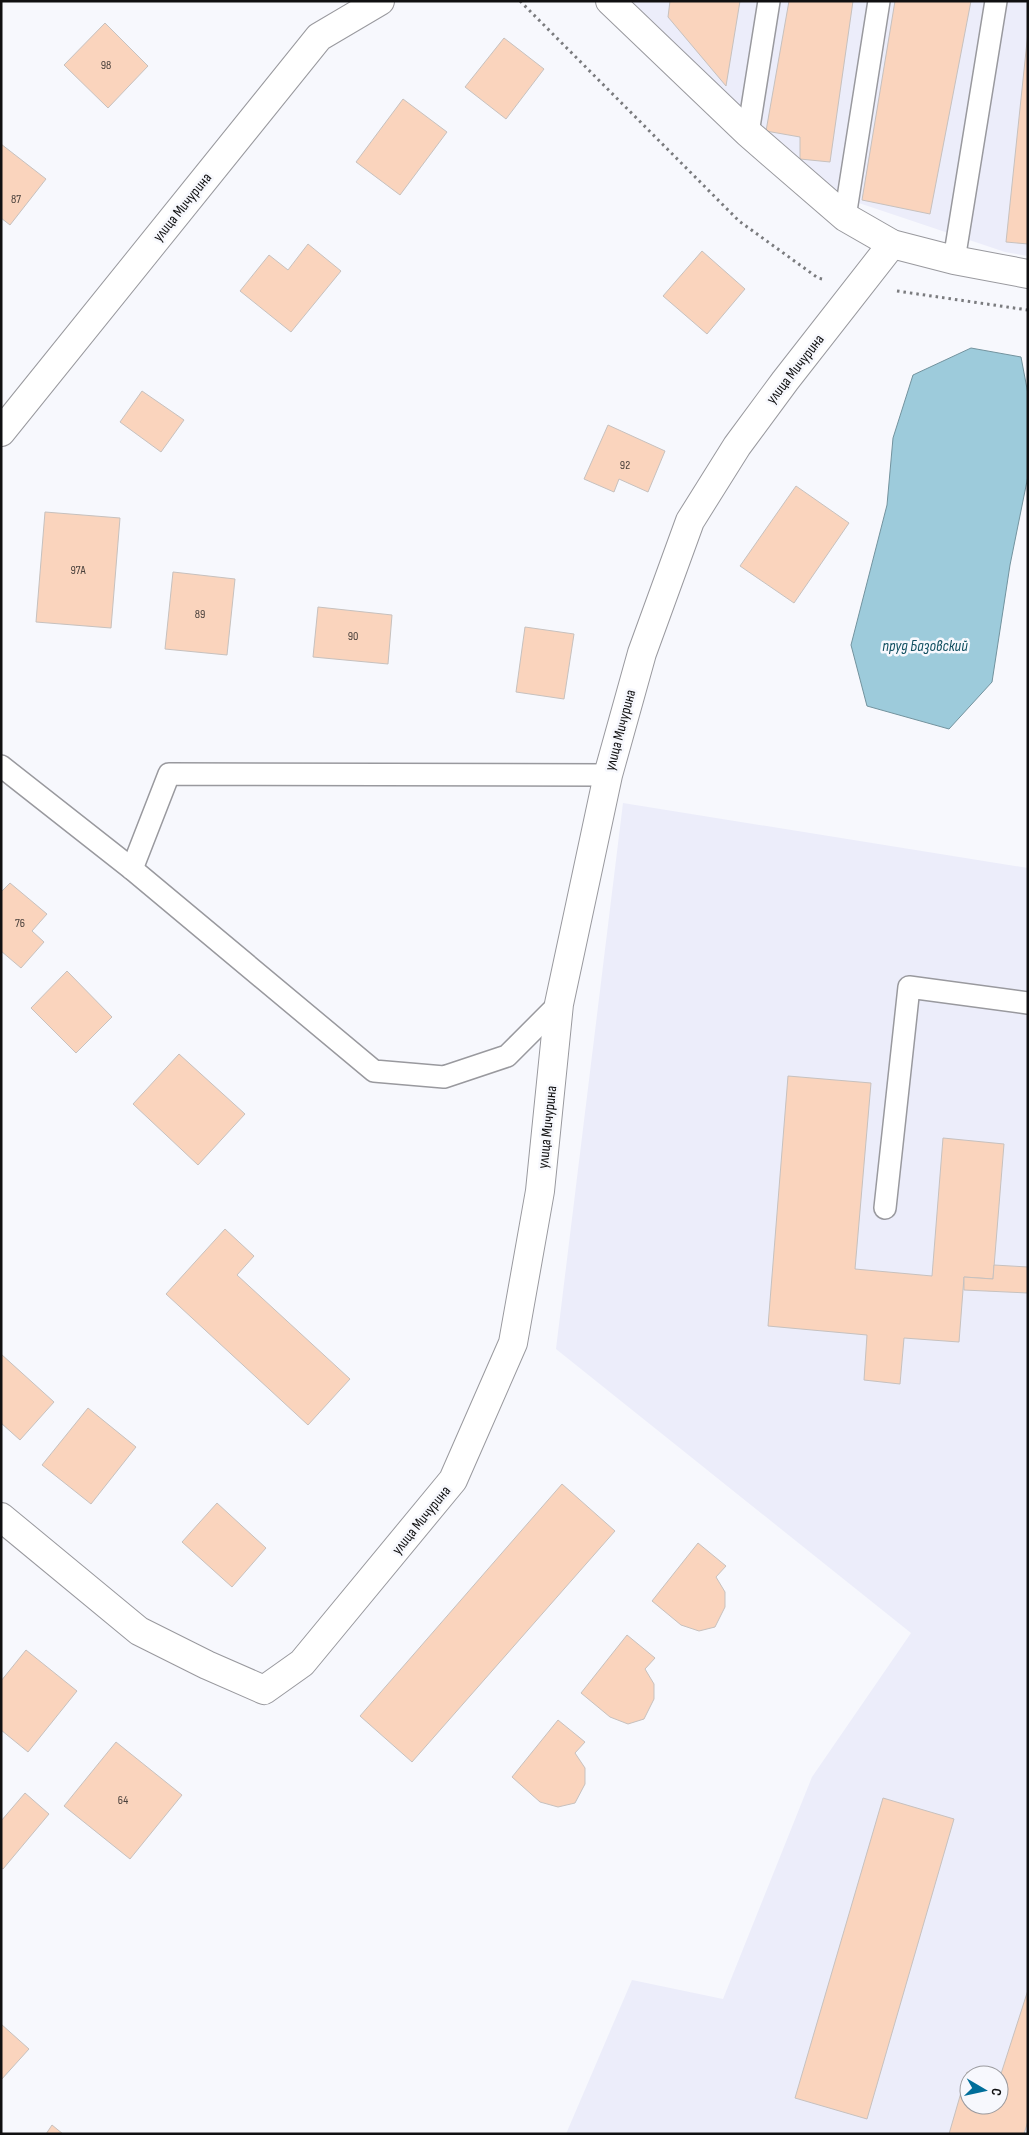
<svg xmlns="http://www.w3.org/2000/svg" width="1029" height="2135" viewBox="0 0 1029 2135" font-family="'Sofia Sans Condensed',sans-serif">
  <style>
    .built { fill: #ecedfa; fill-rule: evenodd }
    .water { fill: #9dcbdb; stroke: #73939e }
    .building { fill: #fad4bd; stroke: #c7c1be }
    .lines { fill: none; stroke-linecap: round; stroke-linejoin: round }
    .service-casing { stroke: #99999e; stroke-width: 24 }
    .minor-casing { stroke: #99999e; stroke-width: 30 }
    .path { stroke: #7a7b7e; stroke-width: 3; stroke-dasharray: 2.5 4; stroke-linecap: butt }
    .service { stroke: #fff; stroke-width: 21 }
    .minor { stroke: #fff; stroke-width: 28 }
    .labels { text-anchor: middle; stroke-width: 5; stroke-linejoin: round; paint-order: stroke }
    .number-label { font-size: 12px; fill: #4a413c }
    .street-label { font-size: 15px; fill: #101011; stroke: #f7f8fd }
    .water-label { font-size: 16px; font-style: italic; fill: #115061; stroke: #f7f8fd }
  </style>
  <rect width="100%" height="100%" fill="#f7f8fd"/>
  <g class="built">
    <polygon points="619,1 1028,1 1028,256 1005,252 841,197"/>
    <path d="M623,803L1028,868V2134H566L632,1980L723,1999L812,1777L911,1633L556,1349ZM969,2075H999V2105H969Z"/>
  </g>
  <polygon class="water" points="971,348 1021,357 1028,394 1028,476 1010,565 992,682 949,729 867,706 851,645 887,505 893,438 913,375"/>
  <g class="building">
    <polygon points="670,1 740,1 726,86 668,17"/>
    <polygon points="789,1 853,1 830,162 800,159 800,137 766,131"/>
    <polygon points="895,1 971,1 930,214 862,200"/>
    <polygon points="105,23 148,66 108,108 64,65"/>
    <polygon points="1028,32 1028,244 1006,242"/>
    <polygon points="504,38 544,69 506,119 465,87"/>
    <polygon points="403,99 447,132 400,195 356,162"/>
    <polygon points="1,144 46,179 10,225 1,218"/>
    <polygon points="308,244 341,271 291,332 240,291 269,255 288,270"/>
    <polygon points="702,251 745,289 707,334 663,296"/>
    <polygon points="142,391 184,420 161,452 120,422"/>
    <polygon points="608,425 665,451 648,492 619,479 614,492 584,479"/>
    <polygon points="796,486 849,523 794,603 740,566"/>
    <polygon points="45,512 120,518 111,628 36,622"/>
    <polygon points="173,572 235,579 227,655 165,649"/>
    <polygon points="318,607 392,615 388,664 313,657"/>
    <polygon points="525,627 574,634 564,699 516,692"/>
    <polygon points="10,883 47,914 32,931 44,942 21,968 1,951 1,892"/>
    <polygon points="67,971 112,1017 76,1053 31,1008"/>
    <polygon points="179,1054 245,1114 198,1165 133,1104"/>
    <polygon points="788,1076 871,1083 855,1269 932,1276 943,1138 1004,1144 993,1279 964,1277 959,1342 904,1338 900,1384 864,1380 867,1335 768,1326"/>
    <polygon points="225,1229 254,1256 237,1275 350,1379 308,1425 166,1294"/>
    <polygon points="994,1265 1028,1267 1028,1293 964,1290 964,1277 993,1279"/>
    <polygon points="1,1354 54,1402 20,1440 1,1423"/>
    <polygon points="88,1408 136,1447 91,1504 42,1465"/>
    <polygon points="562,1484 615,1531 412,1762 360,1716"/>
    <polygon points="217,1503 266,1548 232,1587 182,1542"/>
    <polygon points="698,1543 726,1566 716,1577 725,1592 725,1607 715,1627 699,1631 681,1625 652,1601"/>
    <polygon points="627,1635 655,1658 645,1669 654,1684 654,1699 644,1719 628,1724 610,1717 581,1693"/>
    <polygon points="26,1650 77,1691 28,1752 1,1730 1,1681"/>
    <polygon points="558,1720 585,1742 575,1753 585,1768 585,1784 575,1803 558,1807 540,1802 512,1777"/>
    <polygon points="116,1742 182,1795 130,1859 64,1806"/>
    <polygon points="25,1793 49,1814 3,1869 1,1868 1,1821"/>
    <polygon points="883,1798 954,1819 867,2119 795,2098"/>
    <polygon points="1028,1990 1028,2121 1024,2134 949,2134 967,2072 979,2075 969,2075 969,2105 999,2105 999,2080"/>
    <polygon points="1,2024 29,2049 1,2080"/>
    <polygon points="52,2125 63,2134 46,2134"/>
  </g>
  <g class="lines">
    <defs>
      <g id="service">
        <polyline points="748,133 769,1"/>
        <polyline points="845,217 879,1"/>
        <polyline points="954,260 996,1"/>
        <polyline points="1,766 132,869 374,1071 444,1077 507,1056 559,1004"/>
        <polyline points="132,869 169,774 608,775"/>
        <polyline points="885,1208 909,987 1028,1003"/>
      </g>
      <g id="minor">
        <polyline points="610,1 748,133 845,217 892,244 954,260 1028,274"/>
        <polyline points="1,432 319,37 380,1"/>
        <polyline points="1,1517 139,1631 207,1665 264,1690 302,1663 453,1480 513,1343 540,1191 559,1004 608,775 642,653 690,521 737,446 785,381 892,244"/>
      </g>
    </defs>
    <use href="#service" class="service-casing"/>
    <use href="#minor" class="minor-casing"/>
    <g class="path">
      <polyline points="520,1 739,221 818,278 822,279"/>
      <polyline points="897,291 1028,310"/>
    </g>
    <use href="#service" class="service"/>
    <use href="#minor" class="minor"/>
  </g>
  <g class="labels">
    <g class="number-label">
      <text x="106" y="69">98</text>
      <text x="16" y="203">87</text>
      <text x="625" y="469">92</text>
      <text x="78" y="574">97А</text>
      <text x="200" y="618">89</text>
      <text x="353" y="640">90</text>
      <text x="20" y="927">76</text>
      <text x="123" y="1804">64</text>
    </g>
    <g class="street-label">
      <text transform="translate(182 207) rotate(-51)" y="5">улица Мичурина</text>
      <text transform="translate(795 369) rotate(-52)" y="5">улица Мичурина</text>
      <text transform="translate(620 730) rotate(-75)" y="5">улица Мичурина</text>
      <text transform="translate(547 1127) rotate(-84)" y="5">улица Мичурина</text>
      <text transform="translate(421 1520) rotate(-51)" y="5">улица Мичурина</text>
    </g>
    <g class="water-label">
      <text x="925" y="651">пруд Базовский</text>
    </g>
  </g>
  <rect width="1029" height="2135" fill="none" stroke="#101011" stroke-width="5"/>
  <g transform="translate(984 2090) rotate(99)"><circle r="24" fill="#f7f8fd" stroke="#9b9b9f"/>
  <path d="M0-4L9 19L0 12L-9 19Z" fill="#006e9a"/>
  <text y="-8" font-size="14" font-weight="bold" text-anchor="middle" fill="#101011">С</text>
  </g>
</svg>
